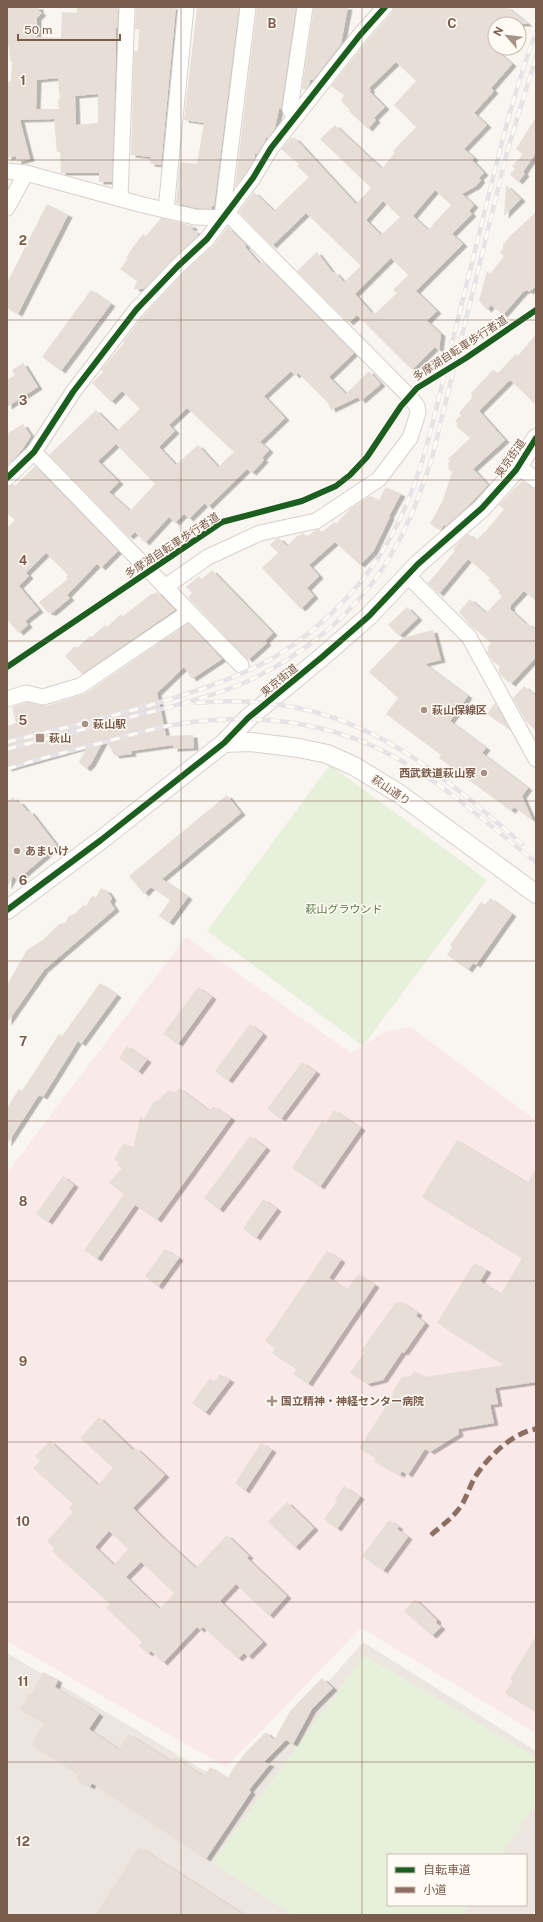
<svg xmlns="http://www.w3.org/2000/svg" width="543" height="1922" viewBox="0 0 543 1922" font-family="'Public Sans','Noto Sans JP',sans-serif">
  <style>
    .industrial { fill: #ede5e0; fill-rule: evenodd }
    .medical { fill: #fae9e9 }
    .green { fill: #e7f0db }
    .building { fill: #e6ded7; fill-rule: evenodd; filter: url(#shadow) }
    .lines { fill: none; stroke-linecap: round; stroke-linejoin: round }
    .minor-casing { stroke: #d7d1cb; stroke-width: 17 }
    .tertiary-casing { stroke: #d7d1cb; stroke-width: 20 }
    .minor { stroke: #fefefd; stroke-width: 15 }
    .tertiary { stroke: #fefefd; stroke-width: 18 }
    .rail-casing { stroke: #e6e3e7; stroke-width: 4.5 }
    .rail { stroke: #fffaf3; stroke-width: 3; stroke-dasharray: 9; stroke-linecap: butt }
    .quiet { stroke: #8d6e63; stroke-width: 5; stroke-dasharray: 10 5; stroke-linecap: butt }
    .cycleway-casing { stroke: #fffaf3; stroke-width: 8 }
    .cycleway { stroke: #1b5e20; stroke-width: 6 }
    .grid { fill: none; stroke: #7a5c4d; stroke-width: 1; stroke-opacity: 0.55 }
    .poi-dot { fill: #a69286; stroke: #fffaf3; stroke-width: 1.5 }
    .labels { text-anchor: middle; stroke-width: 3; stroke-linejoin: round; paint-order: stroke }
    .street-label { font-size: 11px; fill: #7a5c4d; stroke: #fffaf3 }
    .poi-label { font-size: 11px; font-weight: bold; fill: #7a5c4d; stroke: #fffaf3; text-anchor: start }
    .park-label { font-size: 11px; fill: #537a41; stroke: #fffaf3 }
    .grid-label { font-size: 13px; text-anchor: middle; font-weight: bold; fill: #7a5c4d; stroke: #fffaf3; stroke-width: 3; stroke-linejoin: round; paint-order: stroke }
  </style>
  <defs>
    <filter id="shadow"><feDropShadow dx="4.5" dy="2.5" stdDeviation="0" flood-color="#0004"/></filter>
  </defs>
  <rect width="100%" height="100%" fill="#f9f5f0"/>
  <path class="industrial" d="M363,1642L536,1751V1908L532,1915H7V1653L235,1789ZM388,1855H526V1905H388Z"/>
  <polygon class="medical" points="186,937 351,1053 385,1032 410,1027 534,1119 536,1117 536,1733 361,1628 226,1767 7,1641 7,1173"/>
  <g class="green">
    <polygon points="330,765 487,880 363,1046 207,931"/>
    <polygon points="364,1655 536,1757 536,1804 502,1855 388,1855 388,1905 469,1905 462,1915 292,1915 212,1862"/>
  </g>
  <g class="building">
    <path d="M39,7V11L42,13L37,18V37L61,38L62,12L77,13V7H118L117,28H116V49L112,182H99V173H61L60,152H57L54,119L20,120L30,159L17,162L16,156L7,158V82L11,81L12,61H10L9,47L7,46V8ZM58,78L60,99H58L59,109H36L37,80ZM98,94V123L76,125L75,96Z"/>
    <polygon points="136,7 176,7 161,165 150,164 151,157 131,155 134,51 138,51 139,29 135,29"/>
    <polygon points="197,7 239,7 214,206 212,206 211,209 196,208 176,203 180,162 197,164 204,123 184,120"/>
    <polygon points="257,7 296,7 281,109 279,109 275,128 268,138 266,137 265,141 257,154 255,153 255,158 246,173 235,187"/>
    <polygon points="314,7 348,7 341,44 313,80 310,80 309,85 306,90 302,89"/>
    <path d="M394,7H507L528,24H495V49L512,64L491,88L494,91L474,113L487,125L464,149L474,158L472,160L484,173L479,178L481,180L476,186L462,194L474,205L469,211L472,214L452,234L463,244L416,291L437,311L427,321L441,334L439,351L435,347L413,369L410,368L357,315L349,323L297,271L317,252L333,273L335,272L344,282L361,266L306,213L272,246L239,212L254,192L274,211L309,177L297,166L299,164L281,149L291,138H295L356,204L371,188L320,139L335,125L382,169L395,152L393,151L416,127L394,105L416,81L396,62L369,88L371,90L369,91L385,107L374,118L376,120L368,129L349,111L350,110L341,101L344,95L331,86L367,41L392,13ZM435,190L451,205L428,230L413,216ZM383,201L400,217L381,235L366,220ZM391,258L408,275L393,290L397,293L375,314L373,311L372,313L355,294Z"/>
    <polygon points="536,117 536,153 523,172 525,174 518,182 510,174 515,169 512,166 523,154 516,149"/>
    <polygon points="506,185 521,199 504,216"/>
    <polygon points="47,204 68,215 18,314 7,308 7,283"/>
    <polygon points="536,212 536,286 529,292 527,290 523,292 503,315 491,305 487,310 479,301 487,271 490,274 504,256 500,253 501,251 503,248 503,245 509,237"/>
    <polygon points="161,218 193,226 192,230 198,232 197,236 144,289 134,289 137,281 120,269 128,259 126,258 133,247 143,234 146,236"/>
    <path d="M228,227L246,245L245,247L260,264L262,261L354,353L329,377L346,394L369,371L381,384L361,401L358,397L331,410L328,403L298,373L295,376L291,371L264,396L285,418L260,442L269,450L262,458L264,460L252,473L247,469L208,507L205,503L189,519L184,514L175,523L169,517L145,543L135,532L129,537L49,455L96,410L117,431L140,409L122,391L111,402L92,383L103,372L101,370L124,343L123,342L143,316L184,272L213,246ZM187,408L234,452L218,467L198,445L176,465L159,447L175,431L169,425ZM116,444L155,484L130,511L109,492L119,482L98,461Z"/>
    <polygon points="91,290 111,304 61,371 42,357"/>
    <polygon points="536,334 536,405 510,380 479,411 505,440 473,469 488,485 467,507 447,525 443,526 441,530 430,524 443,500 452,472 448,468 449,466 448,464 450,461 448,459 470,438 456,426 458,424 455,421 461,415 459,413 472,398 471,397 473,395 471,393 493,370 498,373 516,354 518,356"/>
    <polygon points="23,363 38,387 7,407 7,380 15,375 12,370"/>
    <polygon points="23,424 31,436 22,450 7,466 7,434"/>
    <polygon points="35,466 118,551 101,568 97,564 67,595 70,598 51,614 50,612 48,613 39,602 68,579 66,577 68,575 46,553 26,573 29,576 19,586 39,610 25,621 28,625 19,633 7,620 7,528 15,520 7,513 7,487 13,484 15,486"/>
    <polygon points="522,481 530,487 536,489 536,601 524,591 510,606 511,607 510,609 526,624 527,623 536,630 536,657 511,684 500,675 498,669 500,667 493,661 487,652 489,650 487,648 491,643 470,625 459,612 470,599 486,613 502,596 498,593 500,591 488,580 490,578 468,559 439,594 428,583 455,551 453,549 462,539 468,534 476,540 485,532 504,509 499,505"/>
    <polygon points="386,487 401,494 389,516 390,517 373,552 360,565 335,542 309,565 319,576 307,588 314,596 301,609 262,568 278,553 270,545 276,539 279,538 287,546 298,535 299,536 303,533 307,537 314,531 319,529 322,532 334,522 336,524 350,509 370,496 379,500"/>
    <polygon points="212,570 273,633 265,641 267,643 248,660 188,597 192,593 186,587 199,576 202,579"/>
    <polygon points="157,592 175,610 82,674 65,656 75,646 77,648 90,636 92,637 105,625 107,627 121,614 123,616 150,595"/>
    <polygon points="407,607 418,618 399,636 388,625"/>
    <polygon points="188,623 222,659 192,679 184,667 157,693 166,736 193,735 194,748 173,749 173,745 131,751 132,754 115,756 105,738 91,764 86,769 79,762 88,746 7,769 7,726 16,723 12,707 27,702 46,706 85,694"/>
    <polygon points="433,630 441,660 425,664 468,696 450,721 486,748 482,753 528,788 522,796 533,821 514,807 511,811 439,758 441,755 386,714 398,698 369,672 402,638"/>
    <polygon points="524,686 536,696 536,731 526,721 513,698"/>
    <polygon points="495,703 510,730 487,714"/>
    <polygon points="227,795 241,813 162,879 188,897 169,923 159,916 170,900 151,887 144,894 129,876"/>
    <polygon points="13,797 17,802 19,801 28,812 30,811 57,846 17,880 13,876 7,887 7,802"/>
    <polygon points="101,888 107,891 112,898 110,902 115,909 44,970 7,1023 7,985 27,950 43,940 59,924 65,923 69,916 75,914 83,905 86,906 92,896 96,897"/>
    <polygon points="490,898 512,914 476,965 473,963 468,970 447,955 452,947 450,945 481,902 485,905"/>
    <polygon points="100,983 117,995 81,1044 78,1041 43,1097 39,1095 7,1144 7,1108 19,1089 22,1091 59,1034 62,1036"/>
    <polygon points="198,987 212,997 178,1044 163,1034"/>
    <polygon points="250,1024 263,1034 228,1081 215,1071"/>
    <polygon points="127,1046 147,1060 138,1072 119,1058"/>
    <polygon points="302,1062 316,1072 281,1119 267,1109"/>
    <polygon points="179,1088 210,1111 213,1106 231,1118 157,1220 135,1205 97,1259 84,1250 124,1194 109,1183 122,1168 117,1165 119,1162 114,1159 124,1143 133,1149 140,1117 144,1119 153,1102 158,1100 169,1090 175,1094"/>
    <polygon points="334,1110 361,1128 320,1187 292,1168 322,1121 326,1123"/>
    <polygon points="250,1136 266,1148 219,1210 204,1198"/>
    <polygon points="457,1140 528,1183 536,1168 536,1382 495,1388 498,1404 490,1405 494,1423 458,1429 459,1434 430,1452 425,1449 408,1475 402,1471 400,1475 375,1462 375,1457 359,1448 394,1394 392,1393 402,1377 411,1376 414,1371 425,1377 504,1365 437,1323 474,1263 487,1270 480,1281 501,1294 522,1258 422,1197"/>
    <polygon points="63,1176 74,1185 48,1222 36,1214"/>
    <polygon points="263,1199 277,1209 256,1238 243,1229"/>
    <polygon points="165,1249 179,1258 158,1287 145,1276"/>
    <polygon points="327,1251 341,1260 329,1278 347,1290 358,1274 375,1285 308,1384 293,1374 296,1369 272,1353 275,1348 265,1341"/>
    <polygon points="400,1301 418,1313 416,1316 425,1323 404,1353 402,1352 383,1380 367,1384 350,1373 364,1353 361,1351 396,1302 398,1304"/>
    <polygon points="220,1374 230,1380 205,1413 192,1403 210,1378 215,1382"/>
    <path d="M99,1417L133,1450L136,1448L165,1475L133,1508L163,1538L196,1568L227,1535L249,1556L247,1558L287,1596L269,1616L236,1584L220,1601L263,1642L248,1657L244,1653L238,1659L203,1627L200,1630L197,1627L163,1663L151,1651L148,1654L139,1646L142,1642L106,1608L110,1604L52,1551L54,1548L47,1541L73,1512L69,1509L73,1504L33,1468L40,1461L35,1456L50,1441L98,1485L113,1468L80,1438ZM109,1531L128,1549L114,1565L95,1547ZM141,1562L174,1593L160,1609L126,1577Z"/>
    <polygon points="261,1443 272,1450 245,1491 235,1483"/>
    <polygon points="344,1486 360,1497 337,1529 324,1519 337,1501 335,1499"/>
    <polygon points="287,1502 314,1528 295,1548 268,1522"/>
    <polygon points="389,1520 399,1527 397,1529 408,1537 383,1571 362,1556"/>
    <polygon points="415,1599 437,1620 436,1623 441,1627 432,1636 404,1611"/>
    <polygon points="536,1636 536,1712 505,1693 513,1681 510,1679"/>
    <polygon points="43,1672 58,1680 55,1687 99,1714 89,1729 119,1749 129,1734 171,1761 174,1757 204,1776 210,1767 228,1778 232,1770 247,1751 266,1732 274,1740 290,1711 322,1678 333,1688 312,1709 293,1744 286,1740 264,1762 270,1764 249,1790 251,1792 206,1859 92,1783 90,1787 76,1779 79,1775 31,1744 44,1723 20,1709 29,1694 31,1695"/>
    <polygon points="139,1847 245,1915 95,1915"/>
  </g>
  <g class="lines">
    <defs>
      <g id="minor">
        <polyline points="294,118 290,109 305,7"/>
        <polyline points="7,171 26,173 143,205 195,217 221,218"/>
        <polyline points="120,198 127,7"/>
        <polyline points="7,208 26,173"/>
        <polyline points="166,210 186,7"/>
        <polyline points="222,217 248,7"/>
        <polyline points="34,452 241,665"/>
        <polyline points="518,466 536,480"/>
        <polyline points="7,478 34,452 73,392 136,310 178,266 207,239 253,178 271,148 360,35 385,7"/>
        <polyline points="408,576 469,637 536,759"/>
        <polyline points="165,587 208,557 260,533 316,521 379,479 410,438 418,413 417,406 409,396 226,212"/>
        <polyline points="7,699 26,693 43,697 80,686 189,612"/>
      </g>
      <g id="tertiary">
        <polyline points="224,743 251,742 299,748 327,754 354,766 398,793 536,894"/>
        <polyline points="7,910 101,840 224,743 248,718 322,657 369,616 418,564 482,508 516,470 536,438"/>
      </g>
    </defs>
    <use href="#minor" class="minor-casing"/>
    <use href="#tertiary" class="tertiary-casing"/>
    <use href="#minor" class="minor"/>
    <use href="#tertiary" class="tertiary"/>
    <defs>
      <g id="rail">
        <path d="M196,703C340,690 420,755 522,844"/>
        <path d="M112,722C153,711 194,702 234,687C298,661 358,613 392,553C410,523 421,491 432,458L507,152L536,57"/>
        <path d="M7,742C59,729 112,717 164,701C201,690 239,677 273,658C326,626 371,579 398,523C423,472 435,414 448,359C461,307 474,254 487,202C501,145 515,88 536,32"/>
        <polyline points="7,749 88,728"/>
        <path d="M7,769C37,759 67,752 97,744C124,737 152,728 179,724C254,712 332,721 398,759C448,787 491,827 536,862"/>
      </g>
    </defs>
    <use href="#rail" class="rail-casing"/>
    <use href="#rail" class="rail"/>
    <path class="quiet" d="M431,1535C440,1527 450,1520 458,1510C466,1501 469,1487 475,1477C488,1457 512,1433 536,1429"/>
    <defs>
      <g id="cycleway">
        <polyline points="7,478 34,452 73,392 136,310 178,266 207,239 253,178 271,148 360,35 385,7"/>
        <polyline points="7,667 222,522 302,501 336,486 350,475 367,457 401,406 417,388 466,358 536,310"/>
        <polyline points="7,910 101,840 224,743 248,718 322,657 369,616 418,564 482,508 516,470 536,438"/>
      </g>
    </defs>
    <use href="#cycleway" class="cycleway-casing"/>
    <use href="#cycleway" class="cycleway"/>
  </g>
  <path class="grid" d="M181,7V1915M362,7V1915M7,160H536M7,320H536M7,480H536M7,641H536M7,801H536M7,961H536M7,1121H536M7,1281H536M7,1442H536M7,1602H536M7,1762H536"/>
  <g class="poi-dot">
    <circle cx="424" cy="710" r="4"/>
    <circle cx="85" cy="724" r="4"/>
    <rect x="35" y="733" width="10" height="10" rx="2"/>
    <circle cx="484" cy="773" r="4"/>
    <circle cx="17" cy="851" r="4"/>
    <path d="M270 1395h4v4h4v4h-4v4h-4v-4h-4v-4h4z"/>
  </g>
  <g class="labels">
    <g class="street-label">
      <text transform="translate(460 348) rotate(-33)" y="4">多摩湖自転車歩行者道</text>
      <text transform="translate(510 458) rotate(-55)" y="4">東京街道</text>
      <text transform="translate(172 545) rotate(-33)" y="4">多摩湖自転車歩行者道</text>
      <text transform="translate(279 680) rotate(-39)" y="4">東京街道</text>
      <text transform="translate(391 790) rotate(34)" y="4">萩山通り</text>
    </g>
    <g class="poi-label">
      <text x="432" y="714">萩山保線区</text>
      <text x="93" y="728">萩山駅</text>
      <text x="49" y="742">萩山</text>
      <text x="476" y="777" text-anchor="end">西武鉄道萩山寮</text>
      <text x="25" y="855">あまいけ</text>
      <text x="281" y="1405">国立精神・神経センター病院</text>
    </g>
    <g class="park-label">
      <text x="344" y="913">萩山グラウンド</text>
    </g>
  </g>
  <g class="grid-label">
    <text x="272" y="28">B</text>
    <text x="452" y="28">C</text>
    <text x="23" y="85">1</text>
    <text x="23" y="245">2</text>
    <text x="23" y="405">3</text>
    <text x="23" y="565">4</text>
    <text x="23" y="725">5</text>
    <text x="23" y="885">6</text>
    <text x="23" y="1046">7</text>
    <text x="23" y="1206">8</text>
    <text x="23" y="1366">9</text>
    <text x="23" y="1526">10</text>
    <text x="23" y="1686">11</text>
    <text x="23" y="1846">12</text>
  </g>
  <rect width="543" height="1922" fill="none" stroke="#7a5c4d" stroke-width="16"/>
  <rect x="387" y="1854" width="140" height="52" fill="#fffaf3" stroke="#cabbb1"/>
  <rect x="395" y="1867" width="20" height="6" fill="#1b5e20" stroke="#cabbb1"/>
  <text x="423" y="1874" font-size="12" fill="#7a5c4d">自転車道</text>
  <rect x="395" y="1887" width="20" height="6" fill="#8d6e63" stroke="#cabbb1"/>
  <text x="423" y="1894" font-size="12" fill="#7a5c4d">小道</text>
  <g transform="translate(507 36) rotate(298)"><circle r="19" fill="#fffaf3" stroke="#cabbb1"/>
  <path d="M0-3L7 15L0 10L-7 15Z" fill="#a69286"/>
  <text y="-6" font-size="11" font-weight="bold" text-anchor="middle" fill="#7a5c4d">N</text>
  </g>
  <path d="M18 34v6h102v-6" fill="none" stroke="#7a5c4d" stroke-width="2"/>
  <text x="24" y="34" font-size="12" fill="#7a5c4d" stroke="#fffaf3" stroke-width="3" paint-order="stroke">50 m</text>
</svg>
